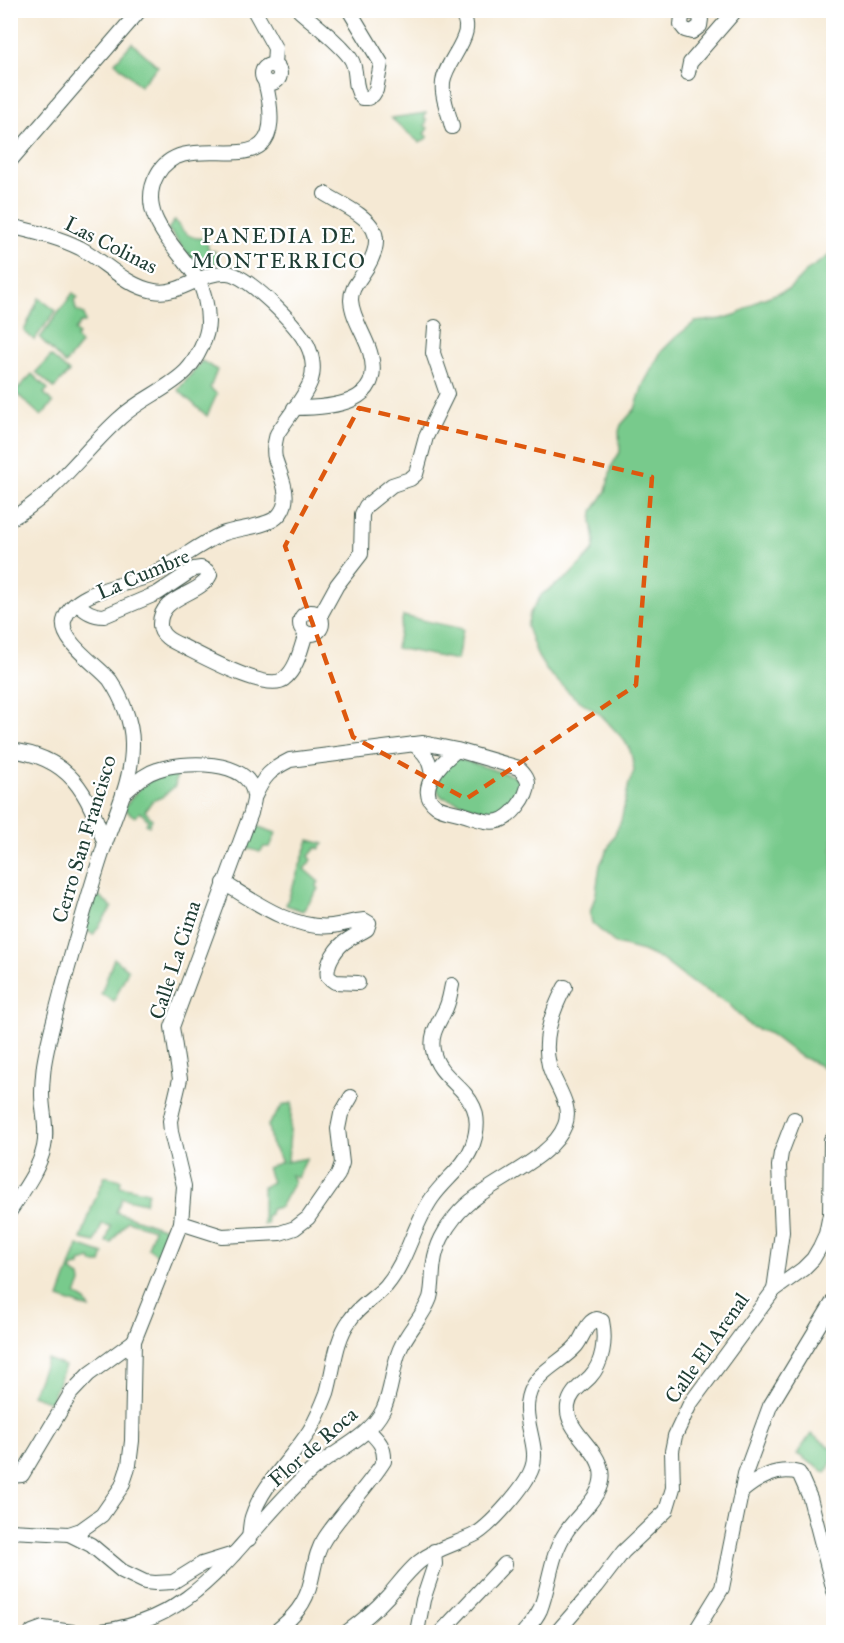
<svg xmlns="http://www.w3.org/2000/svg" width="844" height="1643" viewBox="0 0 844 1643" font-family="'IM FELL Great Primer',serif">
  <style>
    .green { fill: #78ca8c; stroke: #4c8460; stroke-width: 1.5 }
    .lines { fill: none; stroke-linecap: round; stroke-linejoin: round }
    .minor-casing { stroke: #3f574c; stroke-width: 16 }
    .minor { stroke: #fff; stroke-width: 14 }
    .marked { fill: none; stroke: #de580e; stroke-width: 4.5; stroke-dasharray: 12 8; stroke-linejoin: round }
    .labels { text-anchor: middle; stroke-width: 4.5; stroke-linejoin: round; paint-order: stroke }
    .street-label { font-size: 21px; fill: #1f3d34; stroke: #fff }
    .neighbourhood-label { font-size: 22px; letter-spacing: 1.5px; fill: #1f3d34; stroke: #fff }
  </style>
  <rect width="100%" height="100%" fill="#fff"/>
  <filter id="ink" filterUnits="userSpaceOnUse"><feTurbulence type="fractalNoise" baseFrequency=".0167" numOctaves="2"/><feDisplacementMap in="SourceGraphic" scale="12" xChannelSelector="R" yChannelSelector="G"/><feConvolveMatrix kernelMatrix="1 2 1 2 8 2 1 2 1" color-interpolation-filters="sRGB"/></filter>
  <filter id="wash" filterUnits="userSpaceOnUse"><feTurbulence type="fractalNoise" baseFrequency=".008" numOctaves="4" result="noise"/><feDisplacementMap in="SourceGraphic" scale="24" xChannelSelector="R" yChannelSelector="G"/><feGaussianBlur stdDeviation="1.35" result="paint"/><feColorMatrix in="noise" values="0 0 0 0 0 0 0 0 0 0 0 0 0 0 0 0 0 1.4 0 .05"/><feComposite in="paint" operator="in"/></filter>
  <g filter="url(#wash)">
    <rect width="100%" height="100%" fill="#f5e9d4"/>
    <g class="green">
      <polygon points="132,43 158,66 140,86 115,62"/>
      <polygon points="426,113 424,119 427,120 425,126 428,128 424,134 428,137 420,143 391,118"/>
      <path d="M175,220C182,233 191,240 206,238L209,251H215L216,263L199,268L168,229Z"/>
      <polygon points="833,253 833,1072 798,1055 770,1034 750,1026 728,1003 691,982 662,960 643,951 616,944 592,923 590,913 596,893 600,865 621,821 629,783 634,771 633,762 630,750 624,740 601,715 574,697 547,671 538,657 527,627 530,613 542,594 568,577 593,551 595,542 592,522 593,511 606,491 612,465 620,452 619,431 621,425 635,409 643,385 661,352 676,337 695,322 722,319 738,314 759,300 789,289 809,269"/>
      <polygon points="73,293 78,298 74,300 76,310 84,314 85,323 81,323 75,330 78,335 76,338 81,344 65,364 40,338"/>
      <polygon points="39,298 56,311 34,340 24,331"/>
      <polygon points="51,356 69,372 54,388 36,372"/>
      <polygon points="202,361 217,370 210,388 217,394 207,416 178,390"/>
      <polygon points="32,374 48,389 44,393 53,403 41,416 15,392"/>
      <polygon points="403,616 463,629 457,660 396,648"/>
      <path d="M456,758L514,776L520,783V791L508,811L502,815L495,814L442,797C440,795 437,790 437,788C435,778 449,762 456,758Z"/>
      <path d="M178,769L175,786L162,797L152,801L145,811L152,819L149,826L146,824L148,820L140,812L135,817L124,809C139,784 151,778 178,769Z"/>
      <polygon points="256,826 276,833 270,847 264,847 260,852 247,848"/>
      <polygon points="309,840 324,844 319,849 317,847 309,856 312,860 304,869 319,882 316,886 318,889 303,911 286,905"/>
      <polygon points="96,893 112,907 93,935 85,929"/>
      <polygon points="114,958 128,970 114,1001 101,994"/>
      <polygon points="292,1103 288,1160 286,1162 307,1158 297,1178 291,1175 294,1182 280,1207 271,1209 270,1214 266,1216 267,1223 263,1225 263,1187 272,1182 267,1168 282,1162 271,1143 268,1125 283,1105"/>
      <path d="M105,1176L121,1180L120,1186L148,1192L145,1203L122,1198L116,1212L169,1230L159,1256L148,1248L154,1229L127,1221C122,1229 116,1235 111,1243L106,1242L111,1226L102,1224L95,1242L81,1239L93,1204Z"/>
      <polygon points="78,1245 104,1254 101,1263 93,1263 91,1259 80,1262 80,1266 73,1267 71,1272 80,1277 81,1283 76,1295 86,1301 90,1309 59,1298"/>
      <polygon points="47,1359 65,1366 51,1402 32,1395"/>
      <polygon points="811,1434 833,1449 833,1459 826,1473 797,1454"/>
    </g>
  </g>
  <g filter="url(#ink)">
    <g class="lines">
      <defs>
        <g id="minor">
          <polyline points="254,10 275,48 274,65"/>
          <path d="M299,10C312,22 345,47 352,61C358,73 353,87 362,98H368L373,95L376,90L381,63L349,10"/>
          <polyline points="697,13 701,19 700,26 692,32 685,30 681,25 682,16 688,12 697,13 701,10"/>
          <circle cx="271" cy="74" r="9"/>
          <polyline points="688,73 690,63 736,10"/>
          <path d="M452,127C449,113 441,97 443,82C446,58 482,31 458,10"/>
          <polyline points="10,161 140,10"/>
          <path d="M10,226C34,232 58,237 80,248C104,261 126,286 154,291C181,296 201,271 227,273C248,275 294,323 305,341C312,352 315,368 311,380C307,394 286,420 277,434C275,442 273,450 275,458C280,476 295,500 277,517C266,527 237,528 222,534C196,545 176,564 151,575C127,586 72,590 64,621C60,642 98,665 110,680C122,698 132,722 132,743C133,780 114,816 103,850C88,896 75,942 62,989C56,1014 48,1039 44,1065C43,1074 42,1084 42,1094C42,1111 48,1129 44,1147C39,1170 23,1191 10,1211"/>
          <path d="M294,408C330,408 386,405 370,352C365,335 352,318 351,300C351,289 357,283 362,275C396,227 363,217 325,194"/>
          <path d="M10,519C55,495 83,451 120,418C140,399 167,390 186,371C197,359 208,337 208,322C208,308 204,290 197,278C178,248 135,215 157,175C188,117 296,204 265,81"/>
          <path d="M77,604C86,611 92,616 104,616L158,593L194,569L201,568L207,571L210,575C200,596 159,595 160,625C160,638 177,643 186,648C204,657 268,692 284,679C297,669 301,648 306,633"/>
          <circle cx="311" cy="623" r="11"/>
          <polyline points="320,616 337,585 361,554 362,514 366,506 392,485 410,479 416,474 426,437 447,394 433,353 435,327"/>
          <path d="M413,744C426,753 430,760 432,776"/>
          <path d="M10,750C70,757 88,792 105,845"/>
          <path d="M255,796C264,776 270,770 290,760L423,743L457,750L519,768C523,772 528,777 528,783C528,797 511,818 498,821C487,824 473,817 462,814C455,812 442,810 436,806C413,790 444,760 457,750"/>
          <path d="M224,883C255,902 293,930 332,926C342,925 353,921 364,920L369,923L367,929C361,933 355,935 349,939C337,946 325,963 328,977L335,982L358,983"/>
          <polyline points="181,1223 222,1236 280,1233 295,1228 308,1218 338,1175 342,1163 338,1129 341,1114 351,1097"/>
          <polyline points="774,1290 782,1232 779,1166 781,1153 794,1119"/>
          <polyline points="10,1476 22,1475 71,1393 89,1374 134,1341"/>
          <path d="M741,1492C758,1478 777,1467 799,1473L810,1498L834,1591"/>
          <path d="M10,1531L69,1534L81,1530L102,1515L122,1486L129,1465L132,1441L134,1341L181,1223L184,1186L171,1132L170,1121L180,1079L172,1027L251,813C252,807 255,800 254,795C250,758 182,761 157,770C143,774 134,785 123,794"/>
          <polyline points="69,1534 91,1545 122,1571 145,1582 155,1583 173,1582 202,1564 234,1554"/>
          <path d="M249,1539C250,1532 250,1523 252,1517C263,1483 292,1459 310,1430C317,1418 322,1406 327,1393C334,1369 335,1340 350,1320C359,1306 375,1298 386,1286C408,1260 413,1225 432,1198C445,1179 466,1166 473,1144C491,1090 439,1087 433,1050C430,1035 438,1024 444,1012C449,1004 450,994 452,985"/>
          <polyline points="32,1632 43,1628 73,1632"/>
          <path d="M91,1632C203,1625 238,1536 311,1471C334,1451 369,1438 383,1410C392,1391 392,1368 400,1349C408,1330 423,1317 430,1298C433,1287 432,1273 434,1262C436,1246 445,1229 455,1217C482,1182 551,1163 565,1125C573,1104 554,1085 549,1065C542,1038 552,1011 565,987"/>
          <path d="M275,1632C293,1618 306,1604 311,1581C315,1565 316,1551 325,1538C343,1511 367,1488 384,1461C385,1446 378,1440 368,1430"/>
          <path d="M347,1632C361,1622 376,1609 388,1596C398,1585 407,1572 419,1562C436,1548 457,1544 476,1534C492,1524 526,1486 532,1468C541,1445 517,1415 532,1387C542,1369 563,1361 576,1346C583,1338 587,1320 597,1319L602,1321C606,1340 603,1363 590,1377C581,1386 570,1392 568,1406C565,1430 597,1447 601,1470C606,1495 578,1513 566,1532C550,1556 550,1584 540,1610C536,1619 530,1625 524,1632"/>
          <polyline points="417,1632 423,1600 435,1564 434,1551"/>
          <polyline points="441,1632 505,1564"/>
          <polyline points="557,1632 597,1586 623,1552 666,1511 673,1488 672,1451 675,1436 690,1404 774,1290 803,1269 813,1259 820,1247 826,1234 830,1214 831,1140"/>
          <polyline points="695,1632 722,1588 745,1474 770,1406 834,1300"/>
        </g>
      </defs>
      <use href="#minor" class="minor-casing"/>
      <use href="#minor" class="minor"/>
    </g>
  </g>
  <path class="marked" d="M359,408L652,477L636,685L466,799L353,737L285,546Z"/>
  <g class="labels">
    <g class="street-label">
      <text transform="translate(111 245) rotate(27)" y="7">Las Colinas</text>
      <text transform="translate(143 574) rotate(-23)" y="7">La Cumbre</text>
      <text transform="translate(84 839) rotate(-73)" y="7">Cerro San Francisco</text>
      <text transform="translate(175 960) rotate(-72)" y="7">Calle La Cima</text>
      <text transform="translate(707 1348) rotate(-55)" y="7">Calle El Arenal</text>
      <text transform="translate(313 1447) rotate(-41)" y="7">Flor de Roca</text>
    </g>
    <g class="neighbourhood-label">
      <text x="279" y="243">PANEDIA DE<tspan x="279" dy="25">MONTERRICO</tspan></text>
    </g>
  </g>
  <rect width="844" height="1643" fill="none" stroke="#fff" stroke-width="36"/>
</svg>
